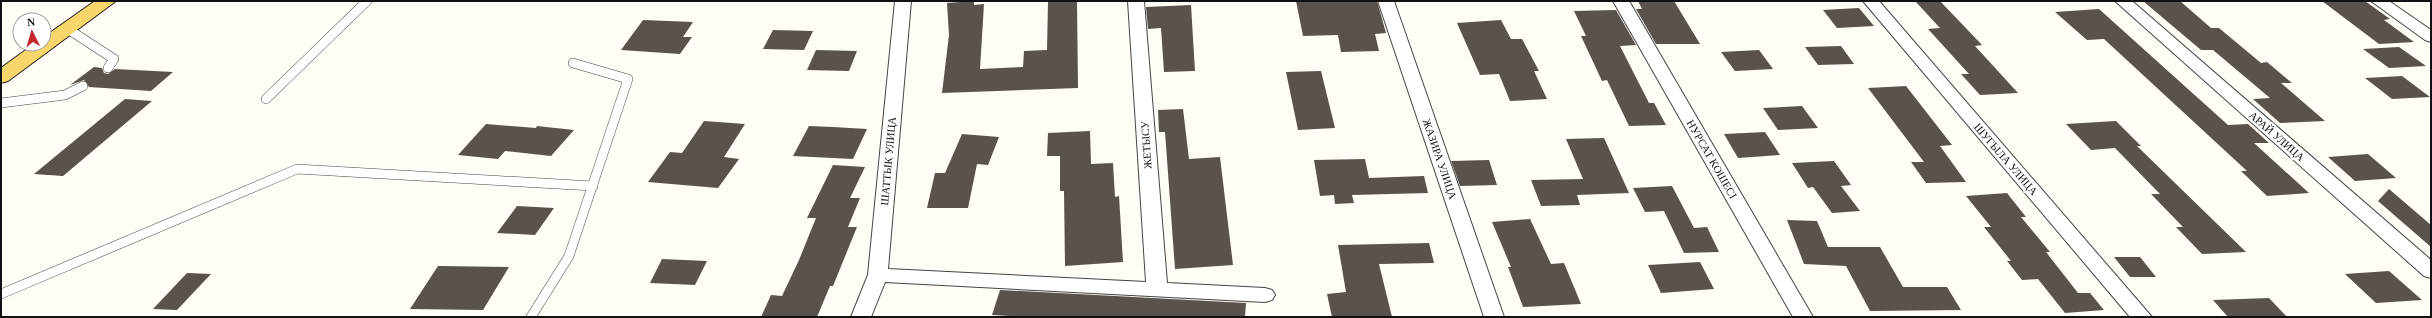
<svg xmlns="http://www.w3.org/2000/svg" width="2432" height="318" viewBox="0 0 2432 318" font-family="Georgia,serif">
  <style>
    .building { fill: #5a524d }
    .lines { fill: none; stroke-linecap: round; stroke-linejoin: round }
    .lane-casing { stroke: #444; stroke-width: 10 }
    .street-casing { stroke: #444; stroke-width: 2 }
    .primary-casing { stroke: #222; stroke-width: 2 }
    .lane { stroke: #fff; stroke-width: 9 }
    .street { fill: #fff; fill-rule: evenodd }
    .primary { fill: #f9d66b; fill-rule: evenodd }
    .labels { text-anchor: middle; stroke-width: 4; stroke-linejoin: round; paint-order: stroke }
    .street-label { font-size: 11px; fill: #111; stroke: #fff }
  </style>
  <rect width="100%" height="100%" fill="#fffdf5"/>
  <g class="building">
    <polygon points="974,1 974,5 984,4 980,69 1023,67 1024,51 1047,50 1048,1 1077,1 1078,88 942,93 949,35 947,3"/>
    <polygon points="1296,1 1377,1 1386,33 1375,34 1379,51 1341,52 1338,35 1303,36"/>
    <polygon points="1638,1 1674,1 1700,44 1656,44 1636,9 1642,9"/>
    <polygon points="1915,1 1940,1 1982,45 1975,46 2018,93 1980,95 1961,74 1969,74 1928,29 1940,28"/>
    <polygon points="2143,1 2180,1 2211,28 2219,28 2261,63 2267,62 2292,83 2281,83 2325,121 2280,123 2253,99 2270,98 2213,50 2201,50"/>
    <polygon points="2322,1 2365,1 2390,19 2384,20 2414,42 2379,44"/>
    <polygon points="1191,5 1195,71 1164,72 1161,28 1148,29 1146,7"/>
    <polygon points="1859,8 1874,26 1837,28 1823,10"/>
    <polygon points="2099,9 2228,125 2248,124 2269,143 2254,143 2309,193 2267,196 2241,171 2247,171 2104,39 2087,40 2055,12"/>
    <polygon points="1616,10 1636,45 1620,46 1649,103 1654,103 1666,125 1629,126 1607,80 1602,81 1581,36 1586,36 1574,11"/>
    <polygon points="643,20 693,22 683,37 692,37 680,54 621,50"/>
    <polygon points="1501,20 1511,39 1522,39 1539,71 1534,71 1547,99 1510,101 1499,74 1480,75 1457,23"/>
    <polygon points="773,30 813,31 804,50 763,49"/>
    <polygon points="1841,46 1854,64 1818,65 1805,47"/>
    <polygon points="2399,47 2426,66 2389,68 2363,49"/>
    <polygon points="816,50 857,51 849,71 807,70"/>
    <polygon points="1759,50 1773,69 1735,71 1721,52"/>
    <polygon points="94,67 102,68 104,73 108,74 115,69 173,72 151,91 89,87 84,80 70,85"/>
    <polygon points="1321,71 1335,128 1298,130 1286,72"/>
    <polygon points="2402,76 2430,97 2392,99 2365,78"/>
    <polygon points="1906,86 1952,145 1940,146 1966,182 1926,183 1911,162 1924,162 1868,88"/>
    <polygon points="125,99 152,101 63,176 34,174"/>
    <polygon points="1802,106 1818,128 1778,130 1763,108"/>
    <polygon points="1183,109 1189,159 1220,157 1233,265 1175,269 1165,132 1159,132 1158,110"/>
    <polygon points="704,121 745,124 724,157 739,159 718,188 648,182 670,152 682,153"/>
    <polygon points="2116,121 2141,146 2137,146 2246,252 2202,254 2176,227 2183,227 2151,194 2160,194 2115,148 2091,150 2066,124"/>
    <polygon points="486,124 536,128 537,126 574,130 551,156 505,151 498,159 458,155"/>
    <polygon points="809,126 833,127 867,129 853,159 793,156"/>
    <polygon points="1090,131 1091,164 1113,163 1115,197 1119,196 1123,262 1065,266 1064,191 1060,191 1060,156 1047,156 1048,133"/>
    <polygon points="1765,132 1780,155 1738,158 1724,134"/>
    <polygon points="962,134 999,137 988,165 977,164 968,208 927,208 935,173 945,173"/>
    <polygon points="1604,138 1629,193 1577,195 1580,205 1541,206 1531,180 1583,179 1566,139"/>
    <polygon points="2368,154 2396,178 2355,181 2328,157"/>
    <polygon points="1365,159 1369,178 1424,176 1428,193 1352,195 1354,203 1335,204 1334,195 1320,196 1314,160"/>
    <polygon points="1489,160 1497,185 1460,186 1451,161"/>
    <polygon points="1834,161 1851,185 1841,186 1860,211 1832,213 1813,187 1808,188 1792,163"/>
    <polygon points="833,165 865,167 850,198 860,198 848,227 857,227 833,286 830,286 817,317 761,317 771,295 782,296 799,260 816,218 807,218"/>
    <polygon points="1672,186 1694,228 1707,227 1719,252 1684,253 1664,211 1645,212 1633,188"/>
    <polygon points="2389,189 2431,225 2431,247 2378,201"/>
    <polygon points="2007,193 2026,217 2021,217 2050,252 2046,252 2078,293 2090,293 2104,310 2065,313 2038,279 2022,280 2007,261 2011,261 1984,227 1991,227 1966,196"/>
    <polygon points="517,206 554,208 535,235 497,233"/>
    <polygon points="1530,219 1551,264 1564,263 1581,304 1523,307 1508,267 1511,267 1492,222"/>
    <polygon points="1787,220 1817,221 1828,247 1880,247 1903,287 1947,287 1961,310 1870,311 1846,266 1804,264"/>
    <polygon points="1429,243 1434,263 1379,264 1392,317 1332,317 1327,294 1346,292 1338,245"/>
    <polygon points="2114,257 2140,257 2156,277 2130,277"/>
    <polygon points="662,259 707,261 695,285 650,283"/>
    <polygon points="1700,262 1714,289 1661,293 1648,265"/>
    <polygon points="438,266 509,267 483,310 410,309"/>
    <polygon points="2389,271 2422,300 2376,303 2345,274"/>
    <polygon points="187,273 211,274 177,310 153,309"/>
    <polygon points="1000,290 1246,303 1245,317 1026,317 992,315"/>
    <polygon points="2269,298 2287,317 2228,317 2213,300"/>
  </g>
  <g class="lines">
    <defs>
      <g id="lane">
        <polyline points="68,29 114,59 108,68"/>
        <polyline points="266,99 367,1"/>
        <polyline points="1,103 65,95 83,86"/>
        <polyline points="1,294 297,169 593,186"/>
        <polyline points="531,317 569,256 628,79 573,63"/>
      </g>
      <g id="street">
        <polygon points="895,1 911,1 888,269 1146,282 1128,1 1144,1 1167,283 1265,288 1272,290 1275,295 1272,300 1265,302 885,282 871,317 851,317 868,275"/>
        <polygon points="1378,1 1394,1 1504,317 1484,317"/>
        <polygon points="1613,1 1629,1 1813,317 1793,317"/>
        <polygon points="1863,1 1879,1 2152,317 2130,317"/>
        <polygon points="2115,1 2132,1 2431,260 2431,278 2424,276"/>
        <polygon points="2371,1 2389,1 2431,30 2431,42 2425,40"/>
      </g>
      <polygon id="primary" points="95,1 116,1 8,81 1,83 1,68 34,44 44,44 44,37"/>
    </defs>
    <use href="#lane" class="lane-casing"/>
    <use href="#street" class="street-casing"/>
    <use href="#primary" class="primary-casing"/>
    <use href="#lane" class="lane"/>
    <use href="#street" class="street"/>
    <use href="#primary" class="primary"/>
  </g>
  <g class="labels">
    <g class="street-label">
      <text transform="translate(2277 136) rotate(41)" y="4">АРАЙ УЛИЦА</text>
      <text transform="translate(1146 145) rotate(-94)" y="4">ЖЕТЫСУ</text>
      <text transform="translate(1440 159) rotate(71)" y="4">ЖАЗИРА УЛИЦА</text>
      <text transform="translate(1712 159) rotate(60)" y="4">НУРСАТ КОШЕСI</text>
      <text transform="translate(2006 159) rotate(49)" y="4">ШУГЫЛА УЛИЦА</text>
      <text transform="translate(888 161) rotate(-85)" y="4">ШАТТЫК УЛИЦА</text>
    </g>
  </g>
  <rect width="2432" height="318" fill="none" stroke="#111111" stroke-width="4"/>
  <g transform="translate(32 32) rotate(355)"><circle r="19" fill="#ffffff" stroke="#a0a0a0"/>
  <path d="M0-3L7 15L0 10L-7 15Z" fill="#c4262e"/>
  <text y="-6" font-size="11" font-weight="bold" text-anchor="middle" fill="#111111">N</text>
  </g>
</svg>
